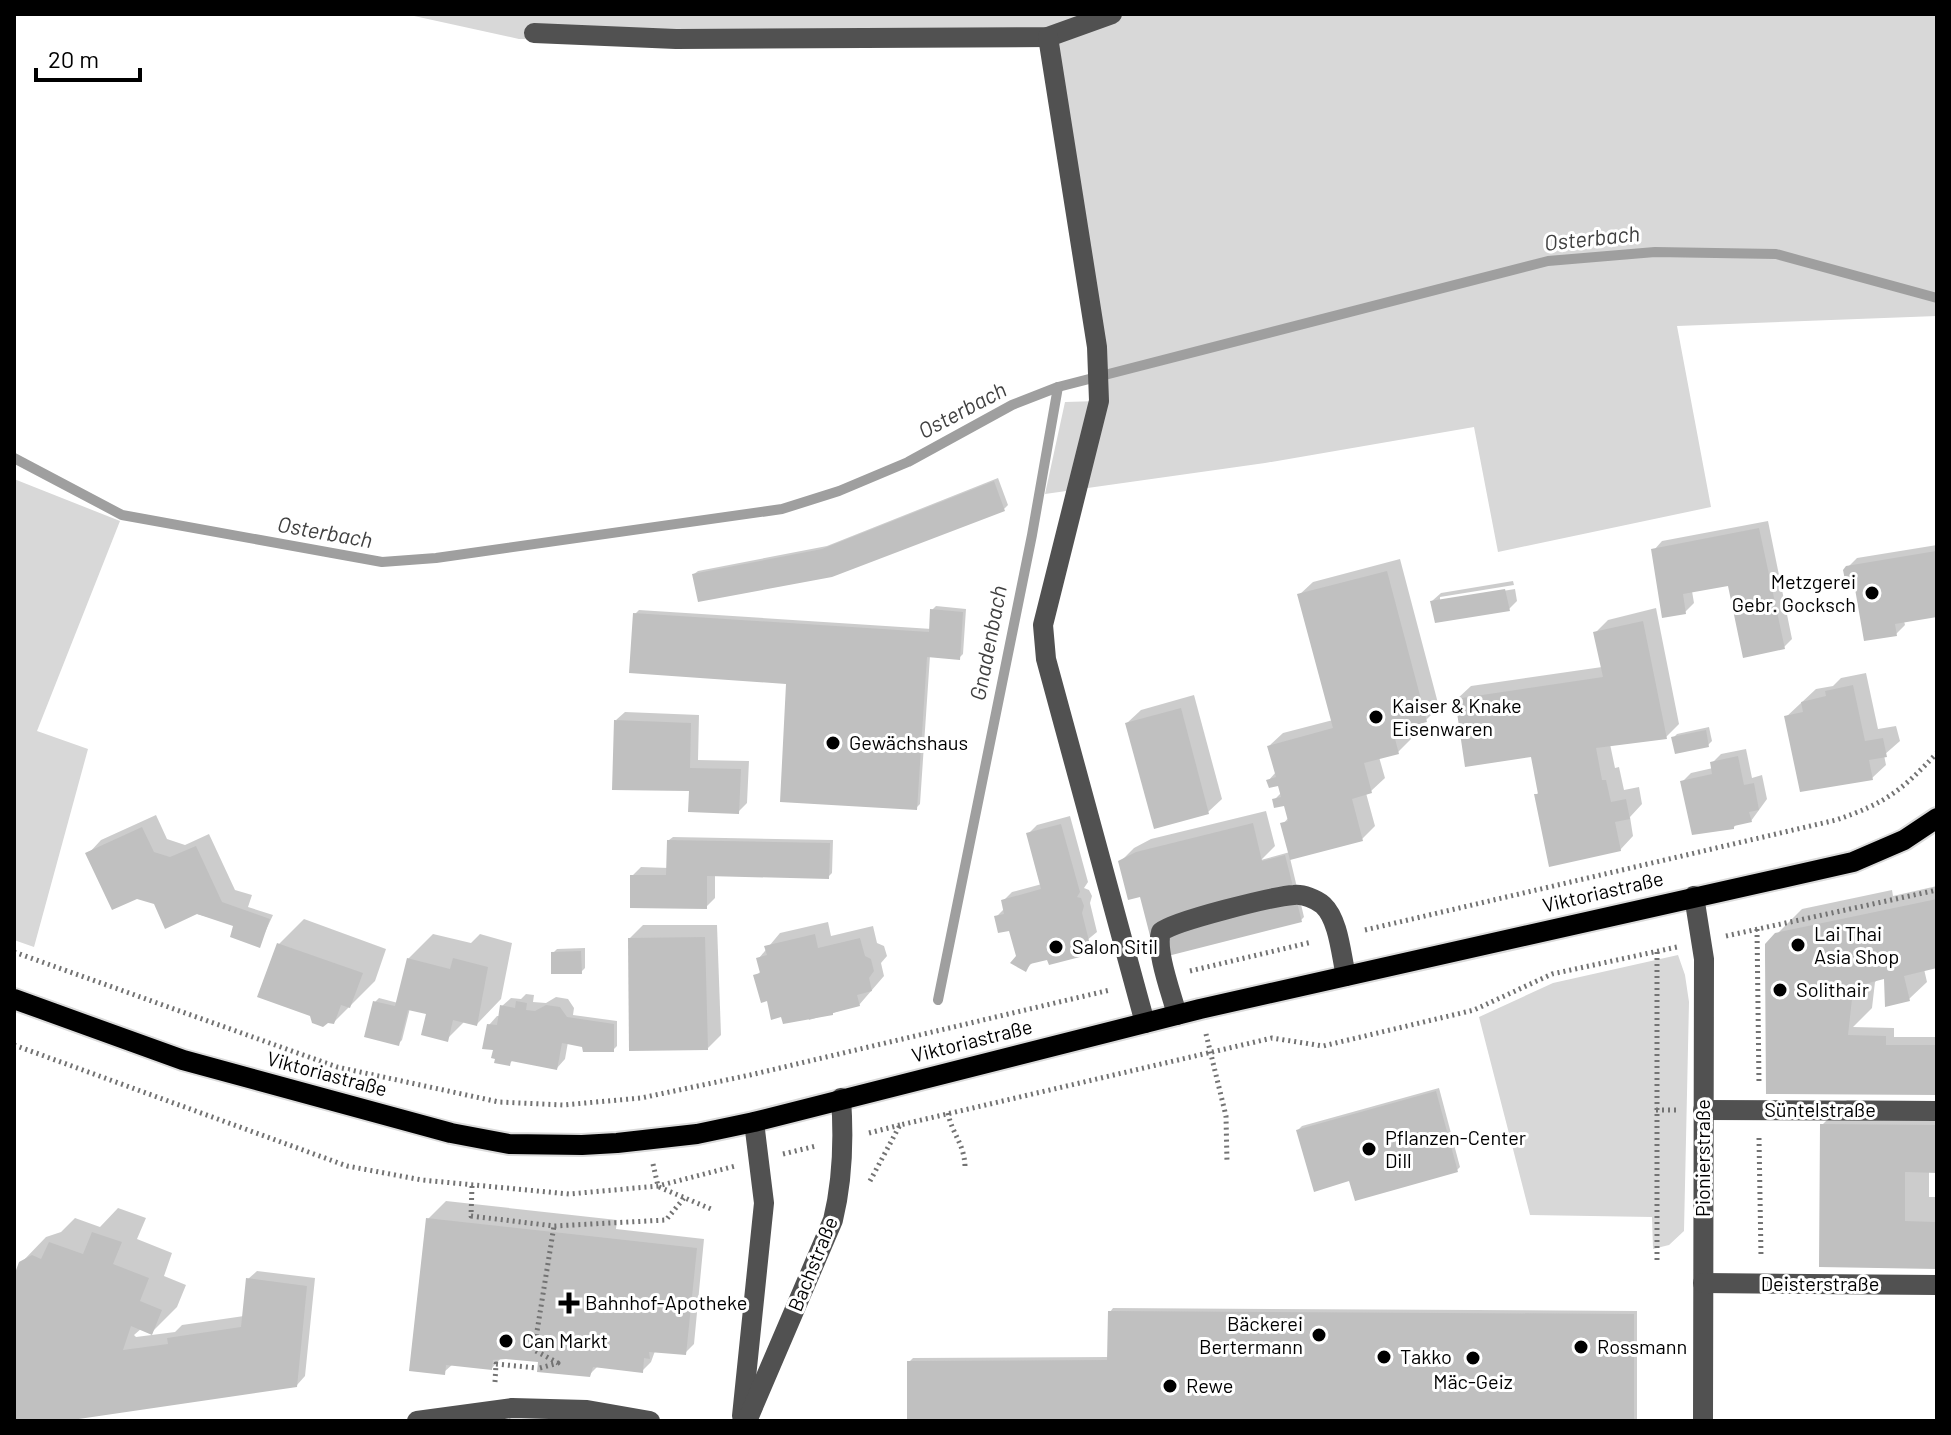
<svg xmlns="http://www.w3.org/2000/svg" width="1951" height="1435" viewBox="0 0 1951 1435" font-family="Barlow,sans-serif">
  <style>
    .green { fill: #d8d8d8 }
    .shadow { fill: #0003 }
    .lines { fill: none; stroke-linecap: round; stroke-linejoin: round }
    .stream { stroke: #9f9f9f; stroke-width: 10 }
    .building { fill: #c0c0c0 }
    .major-casing { stroke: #dbdbdb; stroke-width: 24 }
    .path { stroke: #737373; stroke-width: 5; stroke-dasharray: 2 4; stroke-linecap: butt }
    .minor { stroke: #515151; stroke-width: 20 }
    .major { stroke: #000; stroke-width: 20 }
    .poi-dot { fill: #000; stroke: #fff; stroke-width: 3 }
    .labels { text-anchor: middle; stroke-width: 6; stroke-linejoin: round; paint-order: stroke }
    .poi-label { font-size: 20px; fill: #000; stroke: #fff; text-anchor: start }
    .street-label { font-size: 20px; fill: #000; stroke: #fff }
    .water-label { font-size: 22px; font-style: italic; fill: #404040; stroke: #fff }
  </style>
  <rect width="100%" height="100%" fill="#fff"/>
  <g class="green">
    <polygon points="405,14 1937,14 1937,316 1677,326 1711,507 1498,552 1474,427 1265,463 1045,494 1065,402 1099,401 1048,38 519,39"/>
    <polygon points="14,479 120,521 37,731 88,749 34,947 14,940"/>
    <polygon points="1678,955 1685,975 1689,1002 1684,1231 1669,1245 1653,1249 1652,1217 1530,1215 1479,1017 1553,983"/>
  </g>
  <g class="shadow">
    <polygon points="998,478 1008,505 1004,509 831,575 694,574 698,571 827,546"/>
    <polygon points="1768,521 1792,639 1784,647 1730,584 1692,591 1694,603 1685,612 1654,550 1662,541"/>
    <polygon points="1937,545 1937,615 1904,621 1905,625 1896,634 1848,567 1857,558"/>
    <polygon points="1400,559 1439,707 1426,720 1408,725 1411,739 1398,752 1379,757 1385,778 1371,791 1366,793 1375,826 1362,839 1290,858 1304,917 1301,920 1142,893 1120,862 1134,848 1151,839 1266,811 1275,846 1261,860 1290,852 1283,824 1289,817 1285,804 1274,800 1281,793 1279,784 1269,780 1276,772 1269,746 1283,733 1333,720 1299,595 1313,582"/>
    <polygon points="1513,581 1514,585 1440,597 1440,601 1515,589 1517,601 1509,609 1432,601 1441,593"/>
    <polygon points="936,606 966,609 963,654 959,658 930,656 920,804 916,808 788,682 635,614 639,610 932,629 932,610"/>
    <polygon points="1656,608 1679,724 1666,737 1610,744 1615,768 1619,767 1624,790 1639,787 1642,804 1630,817 1633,836 1620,850 1536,795 1539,792 1533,755 1457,699 1471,686 1602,667 1595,633 1608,620"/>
    <polygon points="1866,673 1878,729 1896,726 1900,741 1884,755 1886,765 1872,778 1786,717 1816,689 1833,686 1841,678"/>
    <polygon points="1194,695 1222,799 1208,812 1127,723 1141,710"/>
    <polygon points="625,712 699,715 698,760 749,761 747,803 738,812 616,720"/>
    <polygon points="1709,727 1712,741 1708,745 1673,738 1677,734"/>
    <polygon points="1746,749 1752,778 1762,775 1767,799 1751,821 1737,823 1734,827 1683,781 1691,773 1713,768 1712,763 1721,754"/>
    <polygon points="156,815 167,839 185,845 209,834 235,890 252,895 248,907 273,915 259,945 236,925 155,902 88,854 101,840"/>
    <polygon points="1070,816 1088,882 1084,888 1089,890 1092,896 1090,903 1097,932 1086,941 1087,947 1079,955 1048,957 1034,961 1026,969 1018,956 1010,928 996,917 1005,908 1003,901 1012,892 1042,884 1028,834 1037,825"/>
    <polygon points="673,837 833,840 832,873 828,877 715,874 715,898 706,907 632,876 641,867 669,868 669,840"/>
    <polygon points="1937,886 1937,966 1924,969 1927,982 1909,999 1886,977 1878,979 1875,982 1872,1008 1853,1027 1894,1028 1894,1037 1937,1037 1937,1093 1768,1092 1776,935 1802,909 1892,890 1893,896"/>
    <polygon points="304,919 386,949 375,981 334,1022 279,944"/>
    <polygon points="828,922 831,936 873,926 877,943 884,946 887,956 881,963 884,976 859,1005 809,1020 808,1016 768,999 756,976 762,970 759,958 780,933"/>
    <polygon points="643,925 717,925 721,1035 708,1048 630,938"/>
    <polygon points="433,934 471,943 480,934 512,943 501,999 477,1024 465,1021 447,1039 429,1013 410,1008 402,1040 398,1044 375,1002 379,998 398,1003 408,959"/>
    <polygon points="585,948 585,968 581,972 553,953 557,949"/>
    <polygon points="526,994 534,995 533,1002 546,1003 556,997 568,999 574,1008 573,1015 617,1021 617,1046 613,1050 568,1042 565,1059 557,1068 513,1060 509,1064 495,1049 489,1025 497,1016 500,1016 502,1006 511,998 521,999"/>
    <polygon points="1439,1088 1460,1167 1456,1171 1351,1179 1298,1130 1302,1126"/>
    <polygon points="1847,1100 1937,1101 1937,1171 1929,1171 1929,1197 1937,1197 1937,1267 1822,1125"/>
    <polygon points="446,1201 617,1220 616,1229 704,1239 694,1344 685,1353 655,1351 651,1362 642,1371 598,1366 591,1373 540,1360 502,1357 492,1368 453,1364 444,1372 428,1219"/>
    <polygon points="118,1208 146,1218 137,1239 172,1253 164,1276 186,1285 177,1307 152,1332 142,1328 134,1335 136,1337 175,1332 182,1325 244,1316 248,1279 257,1271 315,1278 305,1376 297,1385 52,1421 18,1421 14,1417 14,1282 21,1263 46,1237 61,1232 75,1218 100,1227"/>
    <polygon points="1113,1308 1637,1311 1637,1421 909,1421 909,1362 913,1358 1109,1357 1110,1312"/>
  </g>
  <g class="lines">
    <g class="stream">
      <polyline points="14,458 122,515 382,562 436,558 782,509 839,491 908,462 1012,405 1058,387 1548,261 1655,252 1776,254 1937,298"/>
      <polyline points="938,1000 1032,535 1058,387"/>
    </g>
  </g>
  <g class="building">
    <polygon points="994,481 1005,511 832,577 698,602 692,574 822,549"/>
    <polygon points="1759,528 1785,649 1743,658 1728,586 1683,594 1686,614 1662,618 1651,549"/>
    <polygon points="1936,551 1937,617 1895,624 1897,636 1864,641 1854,583 1846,585 1843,570 1846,566"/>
    <polygon points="1387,571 1427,722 1393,731 1399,754 1364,763 1372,793 1352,799 1363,841 1290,860 1280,823 1288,821 1284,806 1274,808 1272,799 1281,797 1278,786 1269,788 1266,780 1276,777 1267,746 1333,728 1297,594"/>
    <polygon points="1505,589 1510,611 1435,623 1430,601"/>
    <polygon points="930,609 963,612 960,660 927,657 917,810 780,802 786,684 629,673 633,613 929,632"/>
    <polygon points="1643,621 1667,739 1596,748 1602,780 1606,780 1611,802 1626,799 1630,819 1615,822 1621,851 1549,867 1534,794 1538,794 1531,757 1465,767 1455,699 1603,677 1593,632"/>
    <polygon points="1853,685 1865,741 1883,738 1887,757 1869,760 1873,780 1800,792 1784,716 1803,712 1801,702 1826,696 1825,691"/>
    <polygon points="1181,708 1209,814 1154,829 1125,723"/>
    <polygon points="614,720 691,723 690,768 741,769 739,814 688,812 689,791 612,790"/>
    <polygon points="1706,730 1709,747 1675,754 1671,737"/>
    <polygon points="1738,756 1744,785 1754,783 1759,810 1749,812 1752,822 1734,826 1734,829 1692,835 1680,781 1712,774 1710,762"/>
    <polygon points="1253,823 1262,861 1285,855 1302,922 1156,959 1140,897 1128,900 1118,861 1136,852"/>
    <polygon points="1061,824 1080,892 1077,897 1081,898 1084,906 1082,913 1090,945 1087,943 1077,945 1080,957 1049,965 1047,960 1030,964 1026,972 1010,963 1016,956 1009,931 998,933 994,916 1004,914 1001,900 1041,889 1026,833"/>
    <polygon points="142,827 154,852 170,857 196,846 222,902 270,919 260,948 230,937 233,926 197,914 165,929 154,904 137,899 112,910 85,853"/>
    <polygon points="667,840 830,843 829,879 707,876 707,909 630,908 630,875 666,875"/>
    <polygon points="1937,899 1937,968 1904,976 1910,1001 1885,1007 1884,979 1861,985 1864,996 1852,999 1848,1035 1886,1036 1886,1045 1937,1045 1937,1095 1766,1094 1765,954 1765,944 1775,933"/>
    <polygon points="815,934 818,948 860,938 865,956 871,959 874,971 869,978 872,991 857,995 860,1006 833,1013 833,1015 783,1024 781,1017 771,1020 767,1001 761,1003 753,975 760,973 756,958 767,955 764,946"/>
    <polygon points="705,937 708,1050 629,1051 628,938"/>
    <polygon points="277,943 363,973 350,1008 341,1005 334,1024 328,1023 323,1027 312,1023 310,1016 257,997"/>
    <polygon points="581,951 582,974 551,974 551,952"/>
    <polygon points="407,958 450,969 453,958 488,967 477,1026 453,1020 448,1042 421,1035 426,1014 408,1010 399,1046 364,1037 373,1001 395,1006"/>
    <polygon points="516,1001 527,1003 526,1010 535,1011 546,1005 560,1007 567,1017 614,1024 614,1052 583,1052 582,1047 562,1043 557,1070 511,1061 510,1066 494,1063 495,1059 491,1058 493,1050 482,1049 487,1024 497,1025 500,1005 515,1008"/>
    <polygon points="1436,1091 1458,1172 1355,1201 1349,1181 1314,1192 1296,1130"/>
    <polygon points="1820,1124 1937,1125 1937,1173 1905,1172 1905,1221 1937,1222 1937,1269 1819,1267"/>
    <polygon points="426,1218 697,1248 686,1355 649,1352 650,1359 644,1358 643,1373 593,1367 590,1377 537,1372 538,1362 506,1359 493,1360 492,1370 446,1365 445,1375 409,1371"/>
    <polygon points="92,1232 122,1242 113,1264 149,1278 140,1301 162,1310 152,1335 131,1326 123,1350 168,1344 167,1338 241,1327 246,1278 307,1286 297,1387 65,1421 15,1421 14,1276 19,1262 32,1255 41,1259 49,1242 83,1254"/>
    <polygon points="1108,1311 1634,1314 1634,1421 907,1421 907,1361 1107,1360"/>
  </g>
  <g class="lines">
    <defs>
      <polyline id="major" points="14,999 183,1060 451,1133 509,1144 582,1145 617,1143 697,1134 754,1122 1200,1009 1853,862 1904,840 1937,818"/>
    </defs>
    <use href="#major" class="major-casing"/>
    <g class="path">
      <polyline points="1757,929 1759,1084"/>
      <path d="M1365,930L1836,820C1886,803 1901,791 1937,753"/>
      <polyline points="1726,936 1937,890"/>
      <polyline points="14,952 337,1067 499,1102 563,1105 641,1098 750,1075 1110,990"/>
      <polyline points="1190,971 1312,942"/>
      <polyline points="1206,1034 1226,1116 1227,1162"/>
      <polyline points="14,1045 347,1166 422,1180 569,1194 658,1186 735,1166"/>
      <polyline points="1656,1110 1679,1110"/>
      <path d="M948,1113C952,1134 964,1143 965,1166"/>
      <polyline points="869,1133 900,1125"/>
      <polyline points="1759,1138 1761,1256"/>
      <polyline points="783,1154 816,1146"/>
      <polyline points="653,1164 658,1186"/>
      <polyline points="870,1181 900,1125 1272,1038 1323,1046 1474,1010 1552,974 1677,947"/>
      <polyline points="472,1186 471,1216 554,1226 666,1220 684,1198"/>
      <polyline points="659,1187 711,1209"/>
      <polyline points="1657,1260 1657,951"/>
      <polyline points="540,1368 558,1363 534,1350 554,1226"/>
      <polyline points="495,1382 496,1364 537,1368"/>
    </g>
    <g class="minor">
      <polyline points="534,33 676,39 1048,37 1112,14"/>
      <polyline points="1048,37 1097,347 1099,401 1043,625 1046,659 1145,1023"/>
      <polyline points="1694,896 1704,959 1703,1421"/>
      <path d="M1177,1015C1172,995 1155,951 1161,932C1174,921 1274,896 1294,895C1303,894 1316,899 1323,905C1339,920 1341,955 1346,976"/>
      <polyline points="1703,1110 1937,1111"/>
      <polyline points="1703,1283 1937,1285"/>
      <polyline points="742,1416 764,1203 754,1122"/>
      <polyline points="417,1421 512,1408 587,1410 650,1421"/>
      <path d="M747,1421L833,1220C843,1179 844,1140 841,1098"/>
    </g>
    <use href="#major" class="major"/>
  </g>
  <g class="poi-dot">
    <circle cx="1872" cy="593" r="8"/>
    <circle cx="1376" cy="717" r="8"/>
    <circle cx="833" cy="743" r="8"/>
    <circle cx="1798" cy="945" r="8"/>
    <circle cx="1056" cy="947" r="8"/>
    <circle cx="1780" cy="990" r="8"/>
    <circle cx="1369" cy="1149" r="8"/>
    <path d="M565 1291h8v8h8v8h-8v8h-8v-8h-8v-8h8z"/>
    <circle cx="1319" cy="1335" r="8"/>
    <circle cx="506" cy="1341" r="8"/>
    <circle cx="1581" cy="1347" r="8"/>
    <circle cx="1384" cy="1357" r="8"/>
    <circle cx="1473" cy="1358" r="8"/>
    <circle cx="1170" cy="1386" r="8"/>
  </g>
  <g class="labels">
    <g class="poi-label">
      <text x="1856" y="589" text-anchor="end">Metzgerei<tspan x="1856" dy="23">Gebr. Gocksch</tspan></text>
      <text x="1392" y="713">Kaiser &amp; Knake<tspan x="1392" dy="23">Eisenwaren</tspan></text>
      <text x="849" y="750">Gewächshaus</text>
      <text x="1814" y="941">Lai Thai<tspan x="1814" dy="23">Asia Shop</tspan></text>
      <text x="1072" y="954">Salon Sitil</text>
      <text x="1796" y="997">Solithair</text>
      <text x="1385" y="1145">Pflanzen-Center<tspan x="1385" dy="23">Dill</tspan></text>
      <text x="585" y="1310">Bahnhof-Apotheke</text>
      <text x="1303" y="1331" text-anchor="end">Bäckerei<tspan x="1303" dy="23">Bertermann</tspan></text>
      <text x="522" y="1348">Can Markt</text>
      <text x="1597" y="1354">Rossmann</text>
      <text x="1400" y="1364">Takko</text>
      <text x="1473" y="1389" text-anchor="middle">Mäc-Geiz</text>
      <text x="1186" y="1393">Rewe</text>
    </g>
    <g class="street-label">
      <text transform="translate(1603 892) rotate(-13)" y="7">Viktoriastraße</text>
      <text transform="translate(972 1041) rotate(-14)" y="7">Viktoriastraße</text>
      <text transform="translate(327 1074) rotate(15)" y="7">Viktoriastraße</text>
      <text x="1820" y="1117">Süntelstraße</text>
      <text transform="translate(1703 1158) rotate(-90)" y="7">Pionierstraße</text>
      <text transform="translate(813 1264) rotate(-68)" y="7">Bachstraße</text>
      <text x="1820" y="1291">Deisterstraße</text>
    </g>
    <g class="water-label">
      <text transform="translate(1592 238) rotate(-6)" y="8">Osterbach</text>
      <text transform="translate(962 410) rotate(-28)" y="8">Osterbach</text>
      <text transform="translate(325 532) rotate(10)" y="8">Osterbach</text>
      <text transform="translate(988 643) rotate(-79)" y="8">Gnadenbach</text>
    </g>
  </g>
  <rect width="1951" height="1435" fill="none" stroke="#000000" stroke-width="32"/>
  <path d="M36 68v12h104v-12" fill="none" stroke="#000000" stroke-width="4"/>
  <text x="48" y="68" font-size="24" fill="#000000" stroke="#ffffff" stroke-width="6" paint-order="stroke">20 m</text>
</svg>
